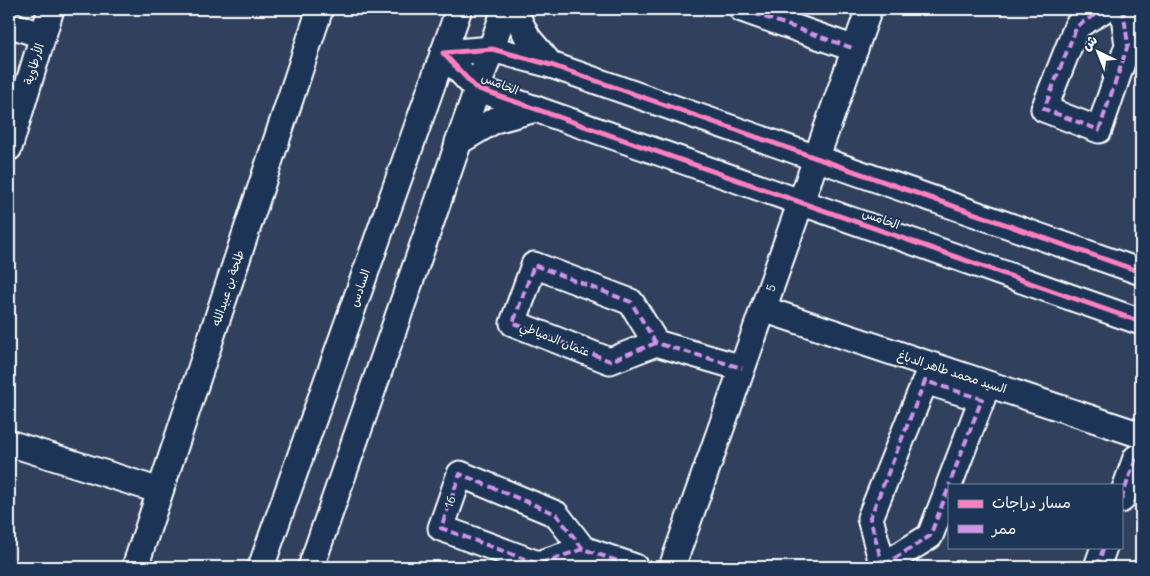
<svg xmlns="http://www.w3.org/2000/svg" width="1150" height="576" viewBox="0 0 1150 576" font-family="Delius,'Playpen Sans Arabic',sans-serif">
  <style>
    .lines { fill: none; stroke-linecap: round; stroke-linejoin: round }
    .minor-casing { stroke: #fff; stroke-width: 29 }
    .minor { stroke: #1d3557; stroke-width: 25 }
    .quiet { stroke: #d193ec; stroke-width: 4; stroke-dasharray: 8 4; stroke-linecap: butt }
    .cycleway-casing { stroke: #1d3557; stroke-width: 8 }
    .cycleway { stroke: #ff80c0; stroke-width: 5 }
    .labels { text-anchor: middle; stroke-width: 4; stroke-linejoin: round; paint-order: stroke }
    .street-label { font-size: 12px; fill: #fff; stroke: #1d3557 }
  </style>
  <rect width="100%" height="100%" fill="#31415d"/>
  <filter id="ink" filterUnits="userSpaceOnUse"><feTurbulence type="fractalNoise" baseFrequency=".02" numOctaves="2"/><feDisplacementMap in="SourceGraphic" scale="10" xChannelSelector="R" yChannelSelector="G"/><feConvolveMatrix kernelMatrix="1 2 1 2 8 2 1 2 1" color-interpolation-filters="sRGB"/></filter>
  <g filter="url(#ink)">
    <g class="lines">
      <defs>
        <g id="minor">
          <polyline points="513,9 528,38 551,65"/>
          <polyline points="742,9 855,49"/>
          <polyline points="1105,9 1077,26 1044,109 1099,130 1128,45 1123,9"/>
          <polyline points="9,24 43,36"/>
          <polyline points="458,142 495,120 536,109"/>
          <polyline points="9,148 51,9"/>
          <polyline points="1141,272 551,65 492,49 443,53 476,88 1141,322"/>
          <polyline points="763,309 1141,435"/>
          <polyline points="656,343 610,361 513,323 534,265 631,302 656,343 742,368"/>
          <polyline points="9,443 160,491"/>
          <polyline points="1121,500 1136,458 1141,460"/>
          <polyline points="583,549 538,564 441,528 460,474 556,514 583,549 635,567"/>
          <polyline points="884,565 930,536 949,487"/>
          <polyline points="135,567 320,9"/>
          <polyline points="261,567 459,9"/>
          <polyline points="311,567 505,9"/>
          <polyline points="672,567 869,9"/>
          <polyline points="883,567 870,518 925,381 982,399 949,485"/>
          <polyline points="1097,567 1104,547"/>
        </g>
      </defs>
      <use href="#minor" class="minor-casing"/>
      <use href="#minor" class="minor"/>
      <g class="quiet">
        <polyline points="742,9 855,49"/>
        <polyline points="1105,9 1077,26 1044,109 1099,130 1128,45 1123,9"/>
        <polyline points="656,343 610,361 513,323 534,265 631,302 656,343 742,368"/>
        <polyline points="1121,500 1136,458 1141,460"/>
        <polyline points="583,549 538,564 441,528 460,474 556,514 583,549 635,567"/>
        <polyline points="884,565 930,536 949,487"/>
        <polyline points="883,567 870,518 925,381 982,399 949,485"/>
        <polyline points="1097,567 1104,547"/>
      </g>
      <defs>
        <polyline id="cycleway" points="1141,272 551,65 492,49 443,53 476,88 1141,322"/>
      </defs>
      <use href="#cycleway" class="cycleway-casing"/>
      <use href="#cycleway" class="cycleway"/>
    </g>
  </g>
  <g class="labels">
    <g class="street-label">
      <text transform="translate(34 64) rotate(-73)" y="4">الأرطاوية</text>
      <text transform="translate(500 84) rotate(22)" y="4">الخامس</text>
      <text transform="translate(881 219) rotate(20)" y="4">الخامس</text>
      <text transform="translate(228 288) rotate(-72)" y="4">طلحة بن عبيدالله</text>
      <text transform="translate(360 288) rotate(-71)" y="4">السادس</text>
      <text transform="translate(771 288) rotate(-71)" y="4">5</text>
      <text transform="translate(555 339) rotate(22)" y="4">عثمان الدمياطي</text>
      <text transform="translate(952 372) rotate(18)" y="4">السيد محمد طاهر الدباغ</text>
      <text transform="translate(450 502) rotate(-71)" y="4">16</text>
    </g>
  </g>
  <rect width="1150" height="576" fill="none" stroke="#1d3557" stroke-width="30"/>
  <rect x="15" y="15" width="1120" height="546" fill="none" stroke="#fff" stroke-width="2" filter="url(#ink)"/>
  <rect x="948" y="484" width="175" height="65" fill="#1d3557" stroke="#77869a"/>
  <rect x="958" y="500" width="25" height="8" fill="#ff80c0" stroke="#77869a"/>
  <text x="992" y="508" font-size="15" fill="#ffffff">مسار دراجات</text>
  <rect x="958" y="525" width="25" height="8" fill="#d193ec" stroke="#77869a"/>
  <text x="992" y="534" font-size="15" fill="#ffffff">ممر</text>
  <g transform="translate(1098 52) rotate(317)" stroke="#1d3557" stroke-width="4" paint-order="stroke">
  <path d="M0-4L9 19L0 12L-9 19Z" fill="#ffffff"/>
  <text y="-8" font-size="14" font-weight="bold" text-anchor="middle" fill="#ffffff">ش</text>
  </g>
</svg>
